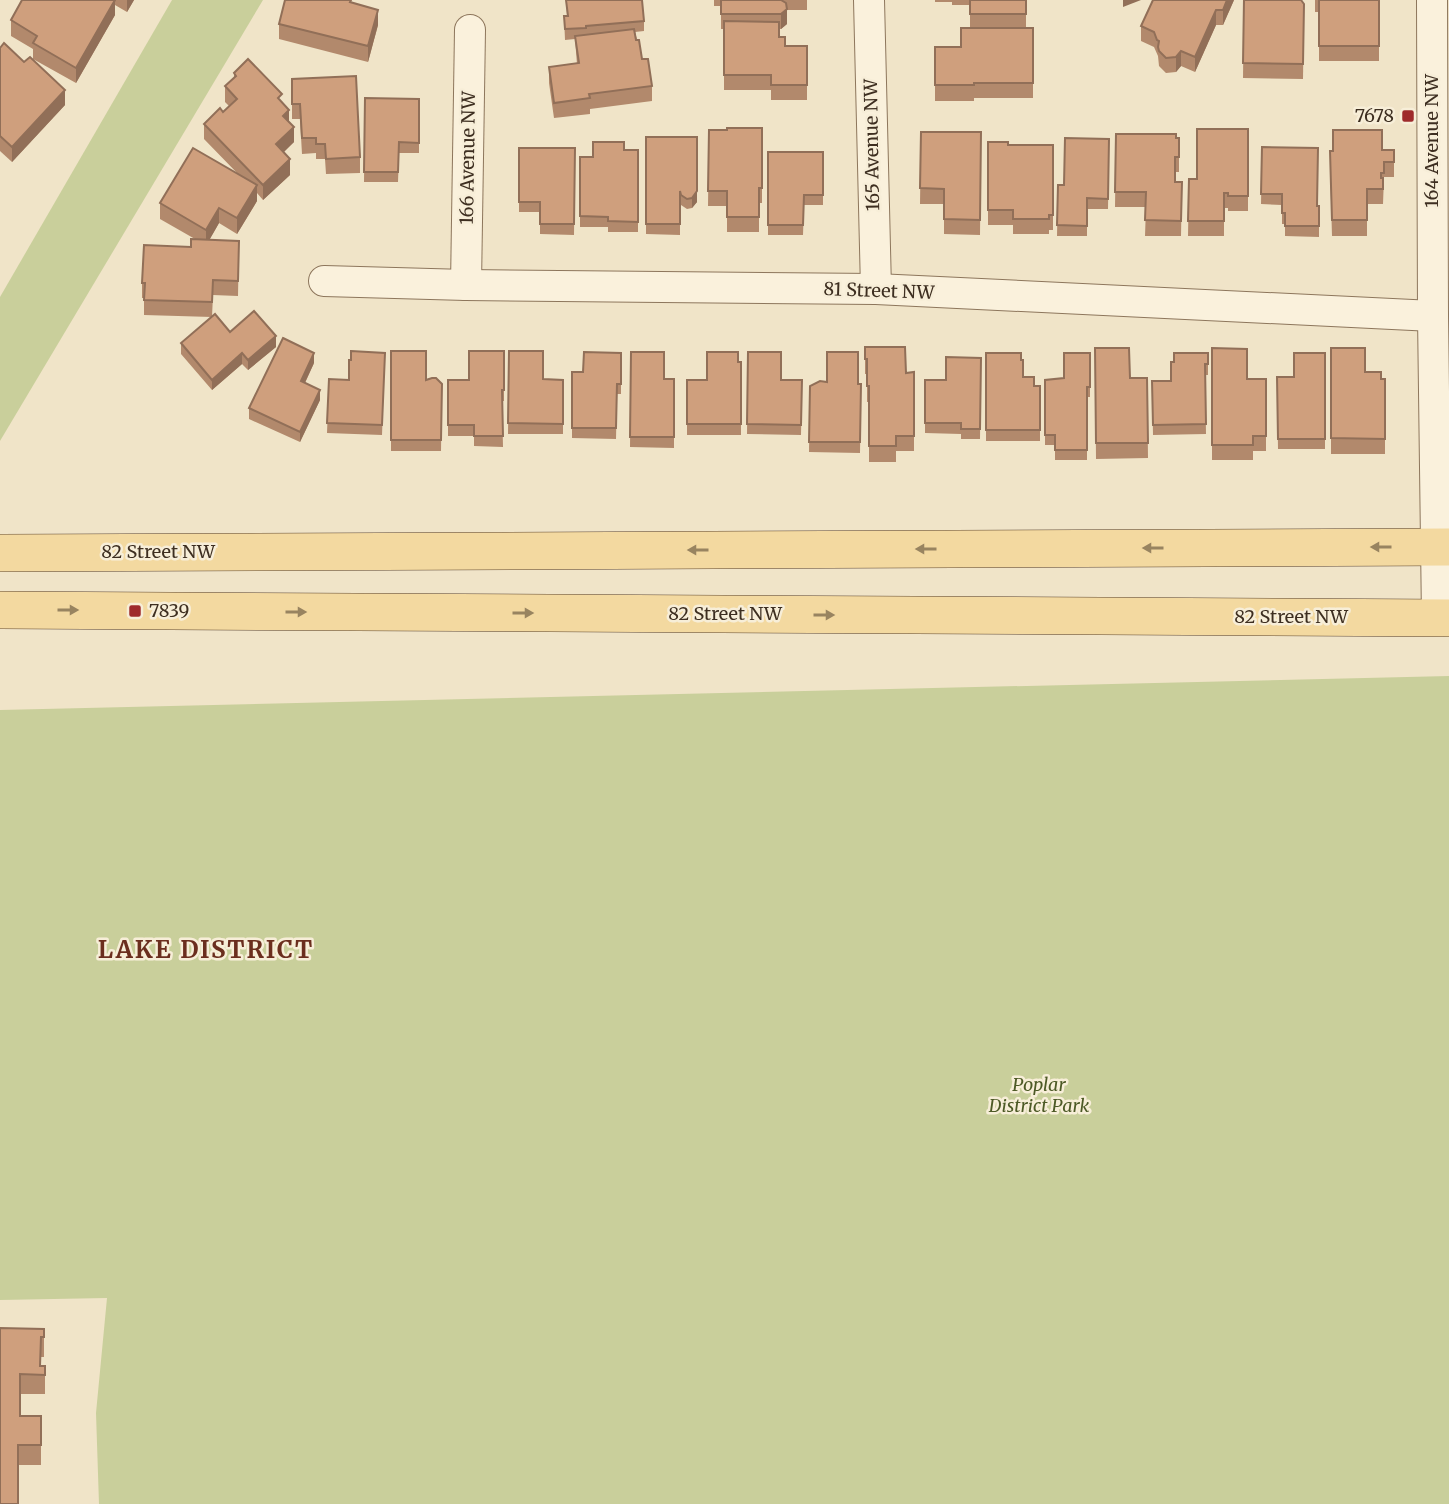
<svg xmlns="http://www.w3.org/2000/svg" width="1449" height="1504" viewBox="0 0 1449 1504" font-family="Merriweather,serif">
  <style>
    .green { fill: #c9cf9b }
    .lines { fill: none; stroke-linecap: round; stroke-linejoin: round }
    .minor-casing { stroke: #8d765c; stroke-width: 32 }
    .major-casing { stroke: #5b4430; stroke-width: 38 }
    .minor { stroke: #faf1dc; stroke-width: 30 }
    .major { stroke: #f3d9a0; stroke-width: 37 }
    .wall { fill: #b2896c }
    .shaded-wall { fill: #916f58 }
    .building { fill: #cf9f7d; stroke: #916f58; stroke-width: 2 }
    .oneway { fill: #988460 }
    .poi-dot { fill: #9e2a2b; stroke: #f7eed8; stroke-width: 2.5 }
    .labels { text-anchor: middle; stroke-width: 5; stroke-linejoin: round; paint-order: stroke }
    .poi-label { font-size: 18px; fill: #3d2e20; stroke: #f7eed8; text-anchor: end }
    .street-label { font-size: 18px; fill: #3d2e20; stroke: #f7eed8 }
    .park-label { font-size: 18px; font-style: italic; fill: #4d5a26; stroke: #f7eed8 }
    .district-label { font-size: 24px; font-weight: bold; letter-spacing: 2px; fill: #6b2e1e; stroke: #f7eed8 }
  </style>
  <rect width="100%" height="100%" fill="#f0e4c8"/>
  <g class="green">
    <polygon points="172,0 263,0 0,441 0,297"/>
    <polygon points="1449,676 1449,1504 99,1504 96,1413 107,1298 0,1300 0,710"/>
  </g>
  <g class="lines">
    <defs>
      <g id="minor">
        <polyline points="869,0 876,289"/>
        <polyline points="1432,0 1433,316 1437,618"/>
        <polyline points="324,281 466,285 876,289 1433,316"/>
        <polyline points="466,285 470,30"/>
      </g>
      <g id="major">
        <polyline points="0,553 1449,547"/>
        <polyline points="0,610 1449,618"/>
      </g>
    </defs>
    <use href="#minor" class="minor-casing"/>
    <use href="#major" class="major-casing"/>
    <use href="#minor" class="minor"/>
    <use href="#major" class="major"/>
  </g>
  <g class="wall">
    <polygon points="22,0 134,0 127,12 115,5 115,15 76,83 33,59 33,49 11,36 11,20"/>
    <polygon points="566,0 644,21 644,31 635,32 642,59 652,86 652,101 590,109 590,114 554,118 549,83 549,67 577,64 575,39 565,40 564,16 567,16"/>
    <polygon points="714,0 807,0 807,10 787,10 787,24 781,29 779,29 779,37 785,46 807,46 807,100 771,100 771,90 724,90 724,29 721,29 721,6 714,6"/>
    <polygon points="935,0 1026,0 1026,28 1033,28 1033,98 974,98 974,101 935,101 935,47 961,47 970,28 970,5 952,5 952,2 935,2"/>
    <polygon points="1234,0 1223,25 1216,25 1195,72 1181,66 1176,72 1166,73 1159,66 1158,56 1154,47 1141,41 1141,26"/>
    <polygon points="1244,0 1304,4 1303,79 1243,78"/>
    <polygon points="1315,0 1379,0 1379,61 1319,61 1319,12 1315,12"/>
    <polygon points="354,3 378,25 368,62 279,39 279,24"/>
    <polygon points="0,48 24,62 65,105 12,162 0,151"/>
    <polygon points="234,73 282,102 289,122 294,142 283,152 290,175 263,200 257,193 257,201 237,234 219,223 209,240 239,241 238,296 213,295 212,317 230,332 276,347 248,370 242,364 212,390 181,354 181,343 212,317 144,315 144,298 142,298 142,283 191,247 195,239 160,219 160,203 239,175 204,139 204,124 223,112 229,106 225,102 225,86 234,78"/>
    <polygon points="292,79 360,157 360,173 326,174 325,159 316,159 316,153 302,154 300,119 292,119"/>
    <polygon points="365,98 419,99 419,153 399,153 398,182 364,182"/>
    <polygon points="762,128 762,203 759,203 759,232 727,232 727,206 708,206 709,130 727,130"/>
    <polygon points="1248,129 1248,211 1228,211 1228,208 1224,208 1224,236 1188,236 1189,179 1197,179"/>
    <polygon points="921,132 981,132 980,235 944,234 944,204 920,204"/>
    <polygon points="1116,134 1179,138 1179,172 1175,172 1175,182 1182,182 1181,236 1145,236 1146,207 1115,207"/>
    <polygon points="646,137 697,202 692,208 687,209 681,205 680,202 680,235 646,234"/>
    <polygon points="1109,139 1108,209 1087,209 1087,236 1057,236 1058,185 1064,185"/>
    <polygon points="988,142 1008,145 1053,145 1053,230 1049,230 1049,234 1013,234 1013,225 988,225"/>
    <polygon points="1262,147 1317,206 1319,206 1319,237 1285,236 1285,224 1282,224 1282,205 1261,204"/>
    <polygon points="519,148 575,148 574,235 540,234 540,212 519,212"/>
    <polygon points="624,150 638,150 638,232 608,232 608,227 580,227 580,157 593,157"/>
    <polygon points="1382,150 1394,150 1394,177 1384,177 1383,204 1367,204 1367,236 1332,236 1330,166"/>
    <polygon points="768,152 823,152 823,205 804,205 803,235 768,235"/>
    <polygon points="865,347 906,373 914,372 914,451 896,451 896,462 869,462 869,402 867,402 867,374 865,374"/>
    <polygon points="1095,348 1130,378 1147,378 1148,458 1096,459"/>
    <polygon points="1212,348 1247,379 1266,379 1266,451 1253,451 1253,460 1212,460"/>
    <polygon points="1331,348 1365,372 1381,379 1385,379 1385,454 1331,454"/>
    <polygon points="391,351 426,380 442,384 441,451 391,451"/>
    <polygon points="504,351 504,401 502,401 503,447 474,446 474,436 448,436 448,380 469,380"/>
    <polygon points="509,351 543,379 563,380 563,434 508,434"/>
    <polygon points="631,352 664,379 674,379 674,448 630,447"/>
    <polygon points="748,352 781,380 802,380 801,435 747,434"/>
    <polygon points="385,353 382,435 327,433 329,379 349,380"/>
    <polygon points="621,353 621,394 617,394 616,439 572,438 572,372 583,372"/>
    <polygon points="986,353 1021,360 1023,377 1034,386 1040,386 1040,441 986,441"/>
    <polygon points="1090,353 1090,397 1087,397 1087,460 1055,460 1055,445 1045,445 1045,380 1064,378"/>
    <polygon points="1208,353 1208,375 1205,375 1206,434 1153,435 1152,381 1171,381 1174,362"/>
    <polygon points="1325,353 1325,449 1278,449 1277,377 1294,377"/>
    <polygon points="981,358 980,439 961,439 961,434 925,433 925,380 946,380"/>
    <polygon points="738,362 741,362 741,435 687,435 687,380 707,380"/>
    <polygon points="314,363 305,383 320,400 300,442 249,419 249,408"/>
    <polygon points="861,384 860,453 809,452 810,386"/>
    <polygon points="0,1328 44,1329 44,1357 41,1357 41,1366 45,1375 45,1394 20,1394 20,1416 41,1416 41,1465 18,1465"/>
  </g>
  <g class="shaded-wall">
    <polygon points="115,0 115,15 76,83 76,68"/>
    <polygon points="127,0 134,0 127,12"/>
    <polygon points="1123,0 1141,0 1123,7"/>
    <polygon points="1227,0 1234,0 1223,25 1223,10"/>
    <polygon points="787,9 787,24 781,29 781,14"/>
    <polygon points="378,10 378,25 368,62 368,46"/>
    <polygon points="1216,10 1216,25 1195,72 1195,57"/>
    <polygon points="1181,51 1181,66 1176,72 1176,57"/>
    <polygon points="65,90 65,105 12,162 12,147"/>
    <polygon points="289,110 289,125 283,116"/>
    <polygon points="294,127 294,142 276,160 276,144"/>
    <polygon points="290,159 290,175 263,200 263,185"/>
    <polygon points="257,185 257,201 237,234 237,218"/>
    <polygon points="697,191 697,202 692,208 692,198"/>
    <polygon points="219,208 219,223 206,246 206,230"/>
    <polygon points="276,336 276,347 248,370 248,360"/>
    <polygon points="242,353 242,364 212,390 212,380"/>
    <polygon points="314,353 314,363 301,391 301,381"/>
    <polygon points="320,390 320,400 300,442 300,432"/>
  </g>
  <g class="building">
    <polygon points="22,0 115,0 76,68 33,43 37,36 11,20"/>
    <polygon points="285,0 351,0 350,2 378,10 368,46 279,24"/>
    <polygon points="566,0 642,0 644,21 586,26 586,28 565,29 564,16 568,16"/>
    <polygon points="721,0 781,0 786,3 787,9 781,14 721,14"/>
    <rect x="970" y="0" width="56" height="14"/>
    <polygon points="1153,0 1227,0 1223,10 1216,10 1195,57 1181,51 1176,57 1166,58 1159,51 1158,47 1159,41 1157,40 1154,32 1141,26"/>
    <polygon points="1244,0 1301,0 1304,4 1303,64 1243,63"/>
    <rect x="1319" y="0" width="60" height="46"/>
    <polygon points="724,21 779,22 779,37 785,37 785,46 807,46 807,85 771,85 771,75 724,75"/>
    <polygon points="961,28 1033,28 1033,83 974,83 974,85 935,85 935,47 961,47"/>
    <polygon points="634,29 636,40 639,40 642,59 648,59 652,86 589,94 590,98 554,103 549,67 579,63 575,36"/>
    <polygon points="4,43 24,62 30,57 65,90 12,147 0,136 0,48"/>
    <polygon points="248,59 282,94 278,98 289,110 283,116 294,127 276,144 290,159 263,185 204,124 220,108 223,112 237,99 225,86 236,76 234,73"/>
    <polygon points="356,76 360,157 326,159 325,144 316,144 316,138 302,138 300,104 292,104 292,79"/>
    <polygon points="365,98 419,99 419,143 399,142 398,172 364,172"/>
    <polygon points="727,128 762,128 762,188 759,188 759,217 727,217 727,191 708,191 709,130 727,130"/>
    <polygon points="1197,129 1248,129 1248,196 1228,196 1228,193 1224,193 1224,221 1188,221 1189,179 1197,179"/>
    <polygon points="1333,130 1382,130 1382,150 1394,150 1394,162 1384,162 1384,173 1381,173 1381,178 1383,178 1383,189 1367,189 1367,220 1332,220 1330,151 1333,151"/>
    <polygon points="921,132 981,132 980,220 944,219 944,189 920,188"/>
    <polygon points="1116,134 1176,134 1176,138 1179,138 1179,157 1175,157 1175,182 1182,182 1181,221 1145,220 1146,192 1115,192"/>
    <polygon points="646,137 697,137 697,191 692,198 687,199 681,195 680,191 680,224 646,224"/>
    <polygon points="1065,138 1109,139 1108,199 1087,198 1087,226 1057,225 1058,185 1064,185"/>
    <polygon points="593,142 624,142 624,150 638,150 638,222 608,221 608,217 580,216 580,157 593,157"/>
    <polygon points="988,142 1008,142 1008,145 1053,145 1053,215 1049,215 1049,219 1013,219 1013,210 988,210"/>
    <polygon points="1262,147 1318,148 1317,206 1319,206 1319,226 1285,226 1285,213 1282,213 1282,194 1261,194"/>
    <polygon points="193,148 257,185 237,218 219,208 206,230 160,203"/>
    <polygon points="519,148 575,148 574,224 540,224 540,202 519,202"/>
    <polygon points="768,152 823,152 823,195 804,195 803,225 768,225"/>
    <polygon points="191,239 239,241 238,281 213,280 212,302 144,300 145,283 142,283 144,245 191,247"/>
    <polygon points="254,311 276,336 248,360 242,353 212,380 181,343 215,314 230,332"/>
    <polygon points="283,338 314,353 301,381 320,390 300,432 249,408"/>
    <polygon points="865,347 905,347 906,373 914,372 914,436 896,436 896,446 869,446 869,386 867,386 867,359 865,359"/>
    <polygon points="1095,348 1129,348 1130,378 1147,378 1148,443 1096,443"/>
    <polygon points="1212,348 1247,349 1247,379 1266,379 1266,436 1253,436 1253,445 1212,445"/>
    <polygon points="1331,348 1365,348 1365,372 1381,372 1381,379 1385,379 1385,439 1331,438"/>
    <polygon points="351,351 385,353 382,425 327,423 329,379 349,380 349,360 351,360"/>
    <polygon points="391,351 426,351 426,380 432,378 436,378 442,384 441,440 391,440"/>
    <polygon points="469,351 504,351 504,390 502,390 503,436 474,436 474,425 448,425 448,380 469,380"/>
    <polygon points="509,351 543,351 543,379 563,380 563,424 508,423"/>
    <polygon points="584,352 621,353 621,384 617,384 616,428 572,428 572,372 583,372"/>
    <polygon points="631,352 664,352 664,379 674,379 674,437 630,437"/>
    <polygon points="707,352 738,352 738,362 741,362 741,424 687,424 687,380 707,380"/>
    <polygon points="748,352 781,352 781,380 802,380 801,425 747,424"/>
    <polygon points="827,352 858,352 858,384 861,384 860,442 809,442 810,386 820,381 827,382"/>
    <polygon points="986,353 1021,353 1021,360 1023,360 1023,377 1034,377 1034,386 1040,386 1040,430 986,430"/>
    <polygon points="1064,353 1090,353 1090,387 1087,387 1087,450 1055,450 1055,435 1045,435 1045,380 1064,378"/>
    <polygon points="1174,353 1208,353 1208,364 1205,364 1206,424 1153,425 1152,381 1171,381 1171,362 1174,362"/>
    <polygon points="1294,353 1325,353 1325,439 1278,439 1277,377 1294,377"/>
    <polygon points="946,357 981,358 980,429 961,429 961,423 925,423 925,380 946,380"/>
    <polygon points="0,1328 44,1329 44,1337 41,1337 40,1366 45,1366 45,1375 20,1374 20,1416 41,1416 41,1445 18,1445 18,1504 0,1504"/>
  </g>
  <defs><path id="oneway-solid" d="M-6-.8H1V-3.2L6.5 0L1 3.2V.8H-6Z" transform="scale(1.75)"/></defs>
  <g class="oneway">
    <use href="#oneway-solid" transform="translate(1381 547) rotate(180)"/>
    <use href="#oneway-solid" transform="translate(1153 548) rotate(180)"/>
    <use href="#oneway-solid" transform="translate(926 549) rotate(180)"/>
    <use href="#oneway-solid" transform="translate(698 550) rotate(180)"/>
    <use href="#oneway-solid" transform="translate(68 610)"/>
    <use href="#oneway-solid" transform="translate(296 612)"/>
    <use href="#oneway-solid" transform="translate(523 613)"/>
    <use href="#oneway-solid" transform="translate(824 615)"/>
  </g>
  <g class="poi-dot">
    <rect x="1401" y="109" width="14" height="14" rx="3.5"/>
    <rect x="128" y="604" width="14" height="14" rx="3.5"/>
  </g>
  <g class="labels">
    <g class="poi-label">
      <text x="1394" y="122">7678</text>
      <text x="149" y="617" text-anchor="start">7839</text>
    </g>
    <g class="street-label">
      <text transform="translate(1432 141) rotate(-90)" y="6">164 Avenue NW</text>
      <text transform="translate(872 145) rotate(-91)" y="6">165 Avenue NW</text>
      <text transform="translate(468 158) rotate(-89)" y="6">166 Avenue NW</text>
      <text transform="translate(879 291) rotate(2)" y="6">81 Street NW</text>
      <text x="158" y="558">82 Street NW</text>
      <text x="725" y="620">82 Street NW</text>
      <text x="1291" y="623">82 Street NW</text>
    </g>
    <g class="park-label">
      <text x="1039" y="1091">Poplar<tspan x="1039" dy="21">District Park</tspan></text>
    </g>
    <g class="district-label">
      <text x="206" y="958">LAKE DISTRICT</text>
    </g>
  </g>
</svg>
